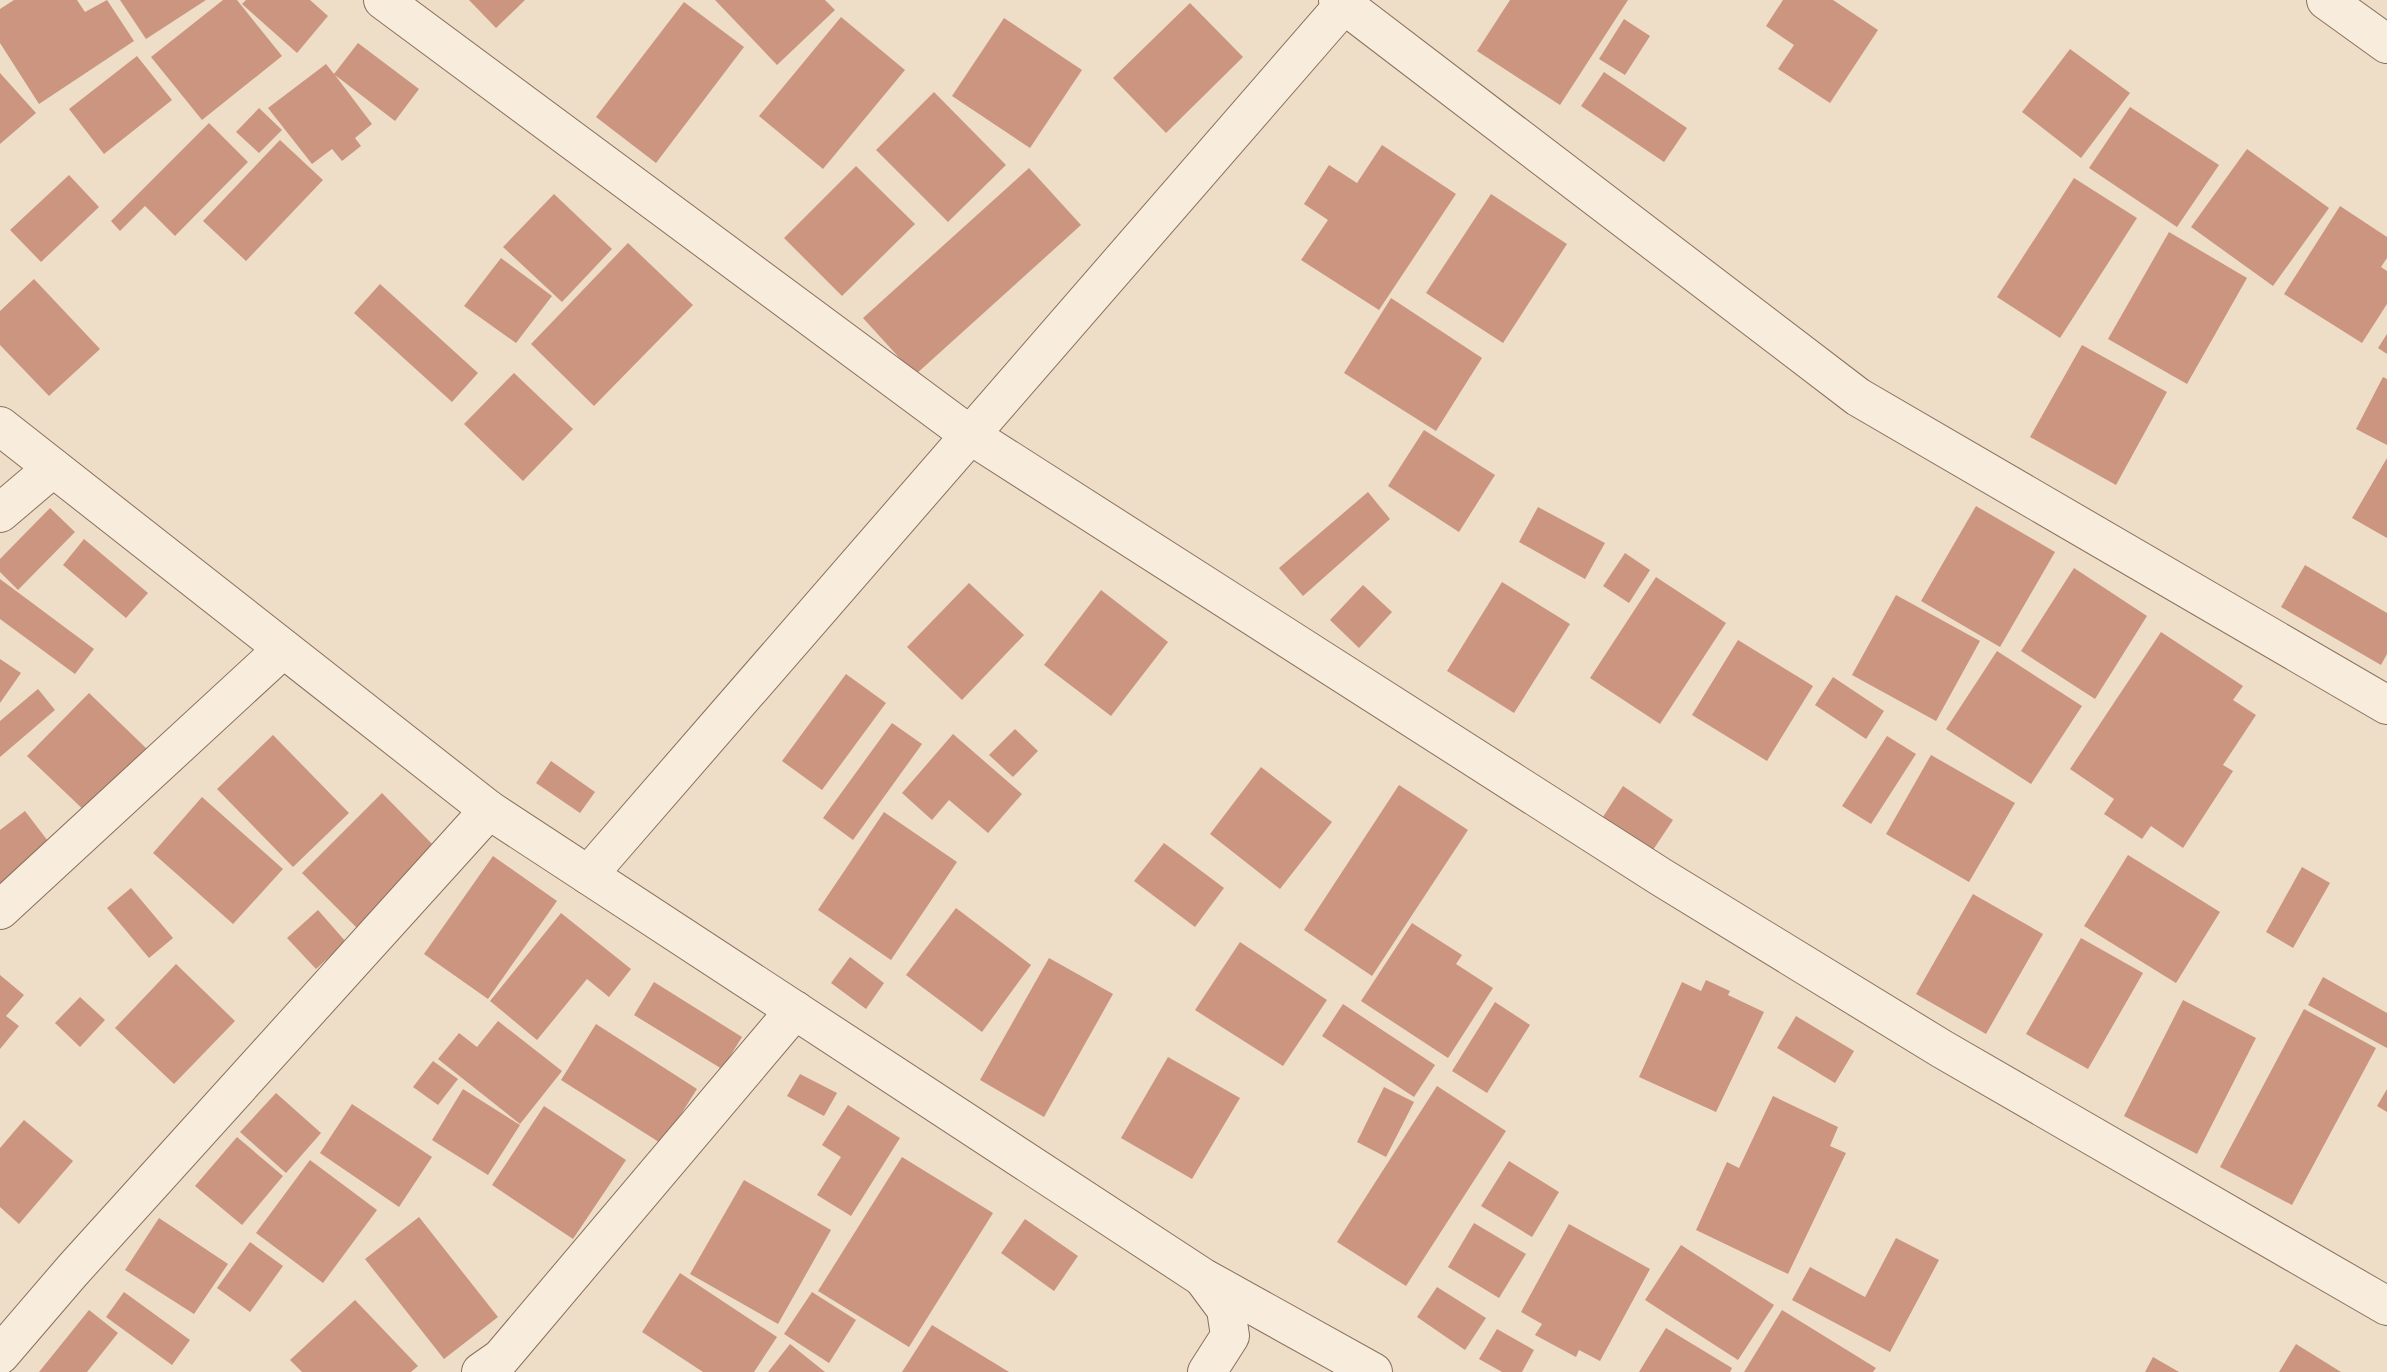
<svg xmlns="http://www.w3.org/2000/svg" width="2387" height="1372" viewBox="0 0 2387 1372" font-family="'PT Serif',serif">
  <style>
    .building { fill: #cb957f }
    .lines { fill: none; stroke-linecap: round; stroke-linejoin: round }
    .minor-casing { stroke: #8a705d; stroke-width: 40 }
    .minor { stroke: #f8ecdc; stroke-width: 38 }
  </style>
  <rect width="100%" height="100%" fill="#eedec8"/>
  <g class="building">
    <polygon points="14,0 77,0 85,12 107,0 134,41 39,104 0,43 0,9"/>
    <polygon points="120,0 206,0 146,39"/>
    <polygon points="223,0 237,0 282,56 202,120 151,57"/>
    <polygon points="246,0 310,0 328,16 297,53 242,4"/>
    <polygon points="469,0 525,0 496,28"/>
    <polygon points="715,0 825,0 835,10 777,65"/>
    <polygon points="1510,0 1628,0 1560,105 1477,51"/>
    <polygon points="1783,0 1833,0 1878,30 1830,103 1778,69 1794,45 1766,26"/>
    <polygon points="684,2 744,47 656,163 596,117"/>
    <polygon points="1190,3 1243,57 1166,133 1113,78"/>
    <polygon points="841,17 905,70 823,169 759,116"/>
    <polygon points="1004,18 1082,70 1030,148 952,96"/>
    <polygon points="1624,19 1650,36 1625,75 1599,59"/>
    <polygon points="358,43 419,89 395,121 335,75 372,124 355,138 361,146 342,161 332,149 312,164 268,108 326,64 334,74"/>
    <polygon points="2070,49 2130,93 2081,158 2022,112"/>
    <polygon points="137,56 172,100 104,154 69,109"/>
    <polygon points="1604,72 1687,128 1664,162 1581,106"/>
    <polygon points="0,73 36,113 0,144"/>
    <polygon points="934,92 1006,165 948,222 876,150"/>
    <polygon points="2130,107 2219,165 2177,227 2089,168"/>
    <polygon points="259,108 282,130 259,153 236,132"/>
    <polygon points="209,123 248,162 175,236 145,206 120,231 111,221"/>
    <polygon points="280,140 323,180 246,261 203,221"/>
    <polygon points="1382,145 1456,194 1379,310 1301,260 1328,220 1304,204 1329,165 1357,183"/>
    <polygon points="2247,149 2329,208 2273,286 2191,227"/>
    <polygon points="856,166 915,224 842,296 784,238"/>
    <polygon points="1029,168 1081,225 915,375 863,318"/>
    <polygon points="69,175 99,207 41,262 10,230"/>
    <polygon points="2074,178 2137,218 2060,338 1997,297"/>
    <polygon points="554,194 612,249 562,302 503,247"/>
    <polygon points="1491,194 1567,244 1503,343 1426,293"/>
    <polygon points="2340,206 2387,237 2387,258 2381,267 2387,271 2387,304 2362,343 2284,294"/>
    <polygon points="2169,232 2247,278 2187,384 2108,339"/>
    <polygon points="628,243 693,305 594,406 531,344"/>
    <polygon points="501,258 552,296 516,343 464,306"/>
    <polygon points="34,279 100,349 49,396 0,345 0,311"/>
    <polygon points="380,284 478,373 452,402 354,313"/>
    <polygon points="1391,298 1482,358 1436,431 1344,373"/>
    <polygon points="2387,334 2387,354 2378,348"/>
    <polygon points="2082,345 2167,392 2116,485 2030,437"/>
    <polygon points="514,373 573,429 523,481 464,424"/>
    <polygon points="2383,377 2387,379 2387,445 2356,429"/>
    <polygon points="1424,430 1495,475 1459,532 1388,486"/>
    <polygon points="2387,458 2387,538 2352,518"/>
    <polygon points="1368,492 1390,519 1303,596 1279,568"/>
    <polygon points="1976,506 2055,552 2000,647 1921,601"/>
    <polygon points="1538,507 1605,543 1585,579 1519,542"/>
    <polygon points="50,508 75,532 18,590 0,572 0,559"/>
    <polygon points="84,539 148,593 126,618 63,565"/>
    <polygon points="1625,553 1650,570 1629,603 1603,586"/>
    <polygon points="2305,565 2387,613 2387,654 2381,665 2281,607"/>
    <polygon points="2074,568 2147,616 2095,699 2021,651"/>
    <polygon points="1656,577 1726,623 1660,724 1590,678"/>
    <polygon points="0,579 94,649 75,674 0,619"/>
    <polygon points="1502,582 1570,624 1514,713 1447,671"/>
    <polygon points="969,583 1024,635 962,700 907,647"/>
    <polygon points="1363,585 1392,612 1359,648 1330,620"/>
    <polygon points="1101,590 1168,642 1111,716 1044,665"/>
    <polygon points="1896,595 1980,641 1936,721 1852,675"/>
    <polygon points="2161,632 2243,686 2233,700 2256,715 2223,765 2233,771 2183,848 2151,826 2142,839 2104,814 2114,799 2070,769"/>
    <polygon points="1738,640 1813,686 1767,761 1692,715"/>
    <polygon points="1997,651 2082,706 2031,784 1946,729"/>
    <polygon points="0,659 21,673 0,703"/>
    <polygon points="846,674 886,703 822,790 782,761"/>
    <polygon points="1833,677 1884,711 1866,739 1815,705"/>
    <polygon points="38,689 55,710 0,757 0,721"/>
    <polygon points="89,693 148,750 88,814 27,756"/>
    <polygon points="892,723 922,744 853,840 823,818"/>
    <polygon points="1015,729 1038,751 1013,777 989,755"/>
    <polygon points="953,734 1022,794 988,833 949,800 932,820 902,793"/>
    <polygon points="273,735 349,813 293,867 217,789"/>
    <polygon points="1887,736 1916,754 1871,824 1842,806"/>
    <polygon points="1931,755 2015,803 1969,882 1886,834"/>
    <polygon points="551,761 595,792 580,813 536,783"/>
    <polygon points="1261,767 1332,822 1280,889 1210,834"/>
    <polygon points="1399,785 1468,830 1372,976 1304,930"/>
    <polygon points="1623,786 1673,820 1649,856 1599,823"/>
    <polygon points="382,793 436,848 357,928 302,873"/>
    <polygon points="202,797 283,869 233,924 153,853"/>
    <polygon points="25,811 54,849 0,889 0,830"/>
    <polygon points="884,812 957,862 891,960 818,910"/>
    <polygon points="1164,843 1224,888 1195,927 1134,881"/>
    <polygon points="2128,855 2220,912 2176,983 2084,926"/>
    <polygon points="493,856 557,901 488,999 424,954"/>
    <polygon points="2302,867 2330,883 2293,948 2266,932"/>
    <polygon points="131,888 173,938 149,958 107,908"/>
    <polygon points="1973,894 2043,934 1986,1034 1916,994"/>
    <polygon points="956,908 1031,965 982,1032 906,975"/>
    <polygon points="318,910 346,942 316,969 287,938"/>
    <polygon points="561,913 631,969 609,997 587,979 537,1040 490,1001"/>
    <polygon points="1412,923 1462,955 1456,964 1493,988 1448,1058 1361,1001"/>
    <polygon points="2081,938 2143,973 2088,1069 2026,1034"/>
    <polygon points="1240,942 1327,1000 1283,1066 1195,1010"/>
    <polygon points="850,957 884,983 866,1009 831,983"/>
    <polygon points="1049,958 1113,994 1044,1117 980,1080"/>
    <polygon points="176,964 235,1021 174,1084 115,1028"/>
    <polygon points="0,975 24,995 6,1016 19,1026 0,1049"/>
    <polygon points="2323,977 2387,1013 2387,1048 2308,1005"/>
    <polygon points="1706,980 1730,991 1728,995 1764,1012 1716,1112 1639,1077 1682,982 1701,991"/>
    <polygon points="654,982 742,1037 722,1069 634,1015"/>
    <polygon points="80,997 105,1020 80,1047 55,1023"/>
    <polygon points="2183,1000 2256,1038 2197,1154 2124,1116"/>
    <polygon points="1495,1002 1530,1025 1487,1093 1452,1071"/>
    <polygon points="1343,1004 1435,1065 1414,1097 1322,1036"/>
    <polygon points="2304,1009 2376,1048 2292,1205 2220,1167"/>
    <polygon points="1796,1016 1854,1051 1835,1083 1777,1048"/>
    <polygon points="498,1021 562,1071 520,1124 438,1059 459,1033 477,1047"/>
    <polygon points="596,1024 697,1089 662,1144 561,1080"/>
    <polygon points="1168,1057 1240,1098 1192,1179 1121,1138"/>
    <polygon points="433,1061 458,1079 438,1105 413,1087"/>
    <polygon points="800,1074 837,1093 824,1116 787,1096"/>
    <polygon points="1437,1086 1506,1131 1406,1286 1337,1242"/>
    <polygon points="1384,1087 1414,1102 1386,1157 1357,1142"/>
    <polygon points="463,1089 520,1125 488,1175 432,1140"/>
    <polygon points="2387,1089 2387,1112 2377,1106"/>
    <polygon points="276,1093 321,1133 286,1173 240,1132"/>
    <polygon points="1773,1096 1838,1127 1830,1146 1846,1153 1788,1274 1696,1230 1727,1162 1739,1168"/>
    <polygon points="352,1104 432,1157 399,1207 320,1153"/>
    <polygon points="848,1105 900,1138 851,1216 817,1195 841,1157 822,1145"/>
    <polygon points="544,1106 626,1160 573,1239 492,1185"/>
    <polygon points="24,1120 73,1161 19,1224 0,1207 0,1148"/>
    <polygon points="237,1137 283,1176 242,1225 195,1186"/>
    <polygon points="902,1157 993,1213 909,1347 818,1291"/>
    <polygon points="310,1160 377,1210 323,1283 256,1233"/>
    <polygon points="1509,1161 1559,1192 1532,1237 1481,1206"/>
    <polygon points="744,1180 831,1230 778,1324 690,1274"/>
    <polygon points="419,1217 498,1317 444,1359 365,1259"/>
    <polygon points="159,1218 228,1264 194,1314 125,1270"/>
    <polygon points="1025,1219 1078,1256 1054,1291 1001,1253"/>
    <polygon points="1474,1223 1526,1254 1499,1298 1448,1267"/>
    <polygon points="1569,1224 1650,1269 1600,1361 1579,1350 1576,1357 1535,1335 1542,1324 1521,1312"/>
    <polygon points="1896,1238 1939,1260 1890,1352 1792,1300 1810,1267 1865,1297"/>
    <polygon points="250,1242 283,1266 250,1312 217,1288"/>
    <polygon points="1681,1245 1774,1305 1738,1360 1645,1300"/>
    <polygon points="680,1273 777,1337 754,1372 703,1372 642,1332"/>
    <polygon points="1437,1287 1486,1318 1465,1350 1417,1317"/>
    <polygon points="124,1292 190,1340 172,1365 106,1317"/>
    <polygon points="812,1292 856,1320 829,1363 784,1334"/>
    <polygon points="355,1300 418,1366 411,1372 302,1372 290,1360"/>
    <polygon points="89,1310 118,1333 87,1372 39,1372"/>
    <polygon points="1782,1310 1876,1368 1873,1372 1744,1372"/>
    <polygon points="932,1325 1009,1372 902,1372"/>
    <polygon points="1666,1328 1732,1368 1730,1372 1639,1372"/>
    <polygon points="1497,1329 1534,1350 1522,1372 1502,1372 1479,1359"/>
    <polygon points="790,1344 825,1372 768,1372"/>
    <polygon points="2296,1344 2341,1372 2279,1372"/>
    <polygon points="2153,1357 2179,1372 2145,1372"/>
  </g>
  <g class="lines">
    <defs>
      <g id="minor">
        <polyline points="383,0 970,435 1661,877 1942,1049 2387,1306"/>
        <polyline points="1338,0 1858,397 2387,705"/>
        <polyline points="2326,0 2387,44"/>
        <polyline points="0,426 489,810 1202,1277 1373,1372"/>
        <polyline points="0,513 53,468"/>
        <polyline points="588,875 1348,0"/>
        <polyline points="0,910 283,649"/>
        <polyline points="1203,1278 1226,1309 1230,1336 1207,1372"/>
        <polyline points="0,1355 72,1271 489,810"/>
        <polyline points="481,1372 501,1358 795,1010"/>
      </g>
    </defs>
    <use href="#minor" class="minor-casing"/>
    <use href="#minor" class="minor"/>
  </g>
</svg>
